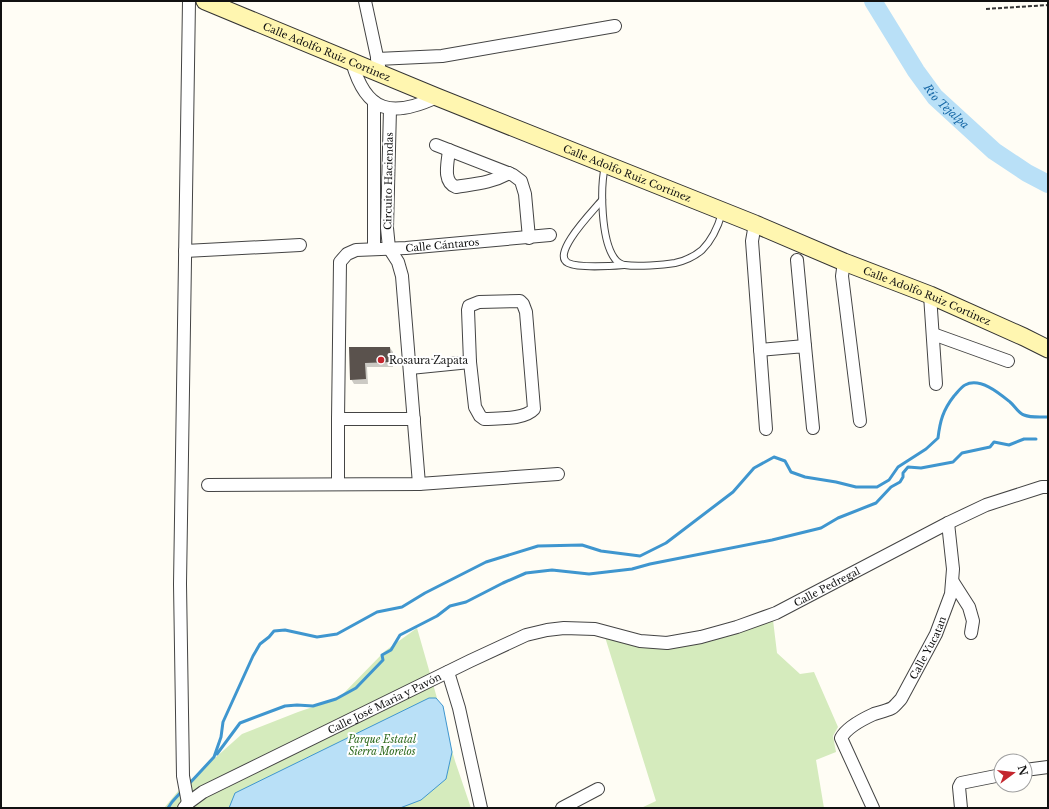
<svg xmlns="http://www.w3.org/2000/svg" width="1049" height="809" viewBox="0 0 1049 809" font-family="'Libre Baskerville',serif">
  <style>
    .green { fill: #d5ebbd }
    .water { fill: #b9e0f7; stroke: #3f96cf }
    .shadow { fill: #0003 }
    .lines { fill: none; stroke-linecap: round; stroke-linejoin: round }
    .stream { stroke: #3f96cf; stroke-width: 3 }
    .river { stroke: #b9e0f7; stroke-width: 18 }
    .building { fill: #5a524d }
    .service-casing { stroke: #444; stroke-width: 8 }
    .minor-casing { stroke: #444; stroke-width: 14 }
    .secondary-casing { stroke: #333; stroke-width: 19 }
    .path { stroke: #333; stroke-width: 2; stroke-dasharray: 4 2; stroke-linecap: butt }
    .service { stroke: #fff; stroke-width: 6 }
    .minor { stroke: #fff; stroke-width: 12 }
    .secondary { stroke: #fff6b0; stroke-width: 17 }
    .poi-dot { fill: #c4262e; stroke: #fff; stroke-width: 1.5 }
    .labels { text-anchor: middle; stroke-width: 4; stroke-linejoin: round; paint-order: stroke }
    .street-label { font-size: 10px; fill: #111; stroke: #fff }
    .poi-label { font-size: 10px; fill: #111; stroke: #fff; text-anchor: start }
    .park-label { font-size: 10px; font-style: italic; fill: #2f6b1f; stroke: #fff }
    .water-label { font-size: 11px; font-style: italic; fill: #1768a6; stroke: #fff }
  </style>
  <rect width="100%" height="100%" fill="#fffdf5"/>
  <g class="green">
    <polygon points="773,620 777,653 800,674 814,672 838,727 833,736 836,752 816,760 824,808 641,808 656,801 605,637 637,647 672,648 715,640"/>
    <polygon points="417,628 455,761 471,808 164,808 179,790 242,734 298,712 339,698 385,651"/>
  </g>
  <polygon class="water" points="429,698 436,698 443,706 452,752 446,779 421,800 400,808 229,808 235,793"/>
  <polygon class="shadow" points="350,348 390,348 393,352 393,367 367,367 368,384 354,384 351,379"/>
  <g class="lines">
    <g class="stream">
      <polyline points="217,754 240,723 285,706 297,705 313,706 336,699 356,688 383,660 382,655 391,650 400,635 437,616 450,606 466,602 503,583 526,573 552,570 589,574 632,569 650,564 772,540 821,528 838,518 876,503 891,487 900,482 903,477 903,473 908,467 921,468 953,462 962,453 990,447 994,442 1009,445 1024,439 1036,439"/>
      <path d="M189,784L214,757L221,737L223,722L253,656L260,644L269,637L274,631L285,630L317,637L337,634L377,612L402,607L425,593L486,562L538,546L582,545L601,551L640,556L666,543L733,492L754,468L774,457L785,461L791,472L805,477L836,482L856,487H877L889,480L898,467L926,449L938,438C940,421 943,410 954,396C957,393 961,387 965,385C980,377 999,393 1010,402C1015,406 1018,413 1024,415C1031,418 1040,417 1048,417"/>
      <polyline points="168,808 172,802 182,791"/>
    </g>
    <path class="river" id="s1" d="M873,1L916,71L935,97L994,151L1027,173L1048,184"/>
  </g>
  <polygon class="building" points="349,347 390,347 391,362 365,363 366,379 350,380"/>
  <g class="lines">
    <defs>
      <g id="service">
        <path d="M605,166C600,188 601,241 615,259C617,262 622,265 625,265C637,267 663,265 675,263C684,261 695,256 702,250C713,239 718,227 722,213"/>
        <path d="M602,200C595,209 550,254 568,263C578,268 612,266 624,265"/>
      </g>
      <g id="minor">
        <polyline points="365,1 379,66"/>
        <polyline points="377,59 442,56 615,26"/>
        <path d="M352,62C366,113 392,118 437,97"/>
        <polyline points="374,102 374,249"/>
        <polyline points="390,109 387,228 389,248 398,262 402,276 419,484"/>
        <polyline points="436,145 513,175 521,181 525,194 529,238"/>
        <path d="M449,150C448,162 442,182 456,187C474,184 492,183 509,173"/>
        <polyline points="755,224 752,241 766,429"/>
        <polyline points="185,251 300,245"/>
        <polyline points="797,260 805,346"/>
        <polyline points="844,262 842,276 860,421"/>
        <polyline points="930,295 936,384"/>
        <path d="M520,301L523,304L526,312L534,409C524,420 498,418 484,419L480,416L475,407L470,362L468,310L469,306L479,302Z"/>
        <polyline points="933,334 1008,361"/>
        <polyline points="760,350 805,346 813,428"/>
        <polyline points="410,368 470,362"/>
        <polyline points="338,419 414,419"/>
        <path id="s2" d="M338,484V419L340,262L347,254L356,250L406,248L550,235"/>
        <polyline points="208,485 419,484 558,474"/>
        <polyline points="953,582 969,607 973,621 971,633"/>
        <polyline points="448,672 459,708 481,808"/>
        <polyline points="1025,770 1048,767"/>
        <polyline points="188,803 183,776 180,584 189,1"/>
        <path id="s3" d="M184,808L188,803L203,792L470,661L526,635L547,630L564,628L595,629L640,641L667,643L701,637L737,627L776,613L948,523L986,505L1042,487H1048"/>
        <polyline points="562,808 598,789"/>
        <path id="s4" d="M873,808L841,738C847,727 863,719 874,714C880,712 886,711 892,708C895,706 898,702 901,699L936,634L951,594L953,569L948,523"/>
        <polyline points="961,808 959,787 961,783 1001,775"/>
      </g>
      <g id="secondary">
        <path id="s5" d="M205,1L437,97L755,224L844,262L930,295L1024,337L1048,349"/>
      </g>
    </defs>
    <use href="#service" class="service-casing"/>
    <use href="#minor" class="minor-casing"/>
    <use href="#secondary" class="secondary-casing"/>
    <polyline class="path" points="986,9 1048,5"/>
    <use href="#service" class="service"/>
    <use href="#minor" class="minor"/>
    <use href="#secondary" class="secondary"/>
  </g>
  <circle class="poi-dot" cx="381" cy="360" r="4"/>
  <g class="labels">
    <g class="street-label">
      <text dy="4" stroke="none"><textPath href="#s5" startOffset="132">Calle Adolfo Ruiz Cortinez</textPath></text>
      <text dy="4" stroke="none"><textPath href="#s5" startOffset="456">Calle Adolfo Ruiz Cortinez</textPath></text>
      <text transform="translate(388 181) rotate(-89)" y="4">Circuito Haciendas</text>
      <text dy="4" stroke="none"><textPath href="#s2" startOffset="329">Calle Cántaros</textPath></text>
      <text dy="4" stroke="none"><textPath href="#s5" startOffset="780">Calle Adolfo Ruiz Cortinez</textPath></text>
      <text dy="4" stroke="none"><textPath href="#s3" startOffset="698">Calle Pedregal</textPath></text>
      <text dy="4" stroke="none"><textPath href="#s4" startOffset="208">Calle Yucatan</textPath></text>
      <text dy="4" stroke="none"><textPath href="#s3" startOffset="227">Calle José Maria y Pavón</textPath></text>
    </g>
    <g class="poi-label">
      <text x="389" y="364">Rosaura Zapata</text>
    </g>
    <g class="park-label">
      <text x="382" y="743">Parque Estatal<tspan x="382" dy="12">Sierra Morelos</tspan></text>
    </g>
    <g class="water-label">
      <text dy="4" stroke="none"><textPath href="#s1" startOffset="129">Río Tejalpa</textPath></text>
    </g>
  </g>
  <rect width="1049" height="809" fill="none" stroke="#111111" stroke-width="4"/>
  <g transform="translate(1013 773) rotate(75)"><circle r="19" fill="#ffffff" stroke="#a0a0a0"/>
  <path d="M0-3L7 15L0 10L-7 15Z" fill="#c4262e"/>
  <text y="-6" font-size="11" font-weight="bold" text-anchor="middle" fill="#111111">N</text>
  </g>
</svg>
